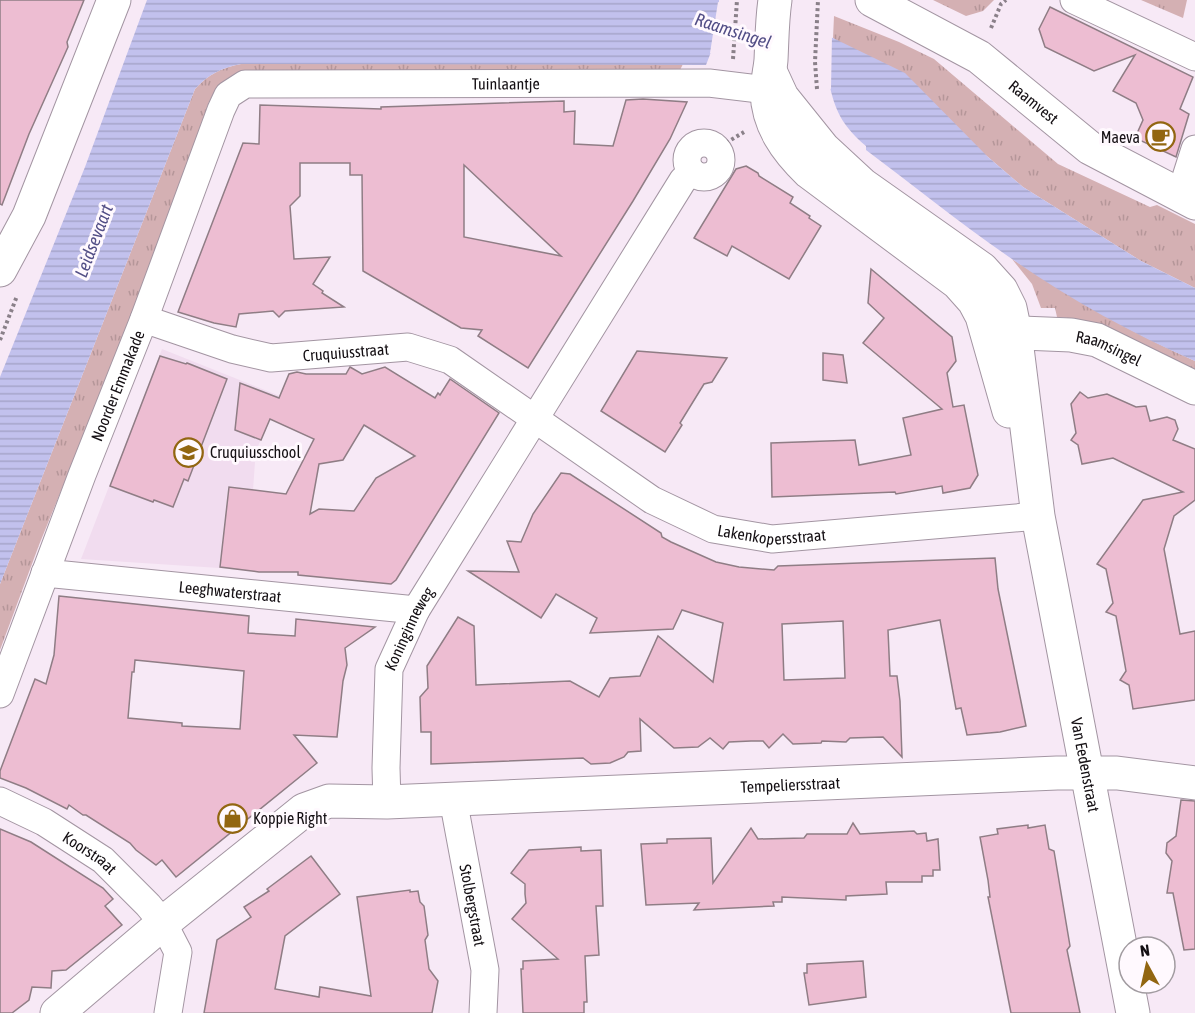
<svg xmlns="http://www.w3.org/2000/svg" width="1195" height="1013" viewBox="0 0 1195 1013" font-family="'Asap Condensed',sans-serif">
  <style>
    .built { fill: #f1dcef }
    .grass { fill: url(#grass-tufts) }
    .water { fill: url(#water-rules) }
    .pier { fill: #f7e9f6 }
    .building { fill: #edbdd2; stroke: #8f7d85; stroke-width: 1.5; fill-rule: evenodd }
    .lines { fill: none; stroke-linecap: round; stroke-linejoin: round }
    .street-casing { stroke: #a395a2; stroke-width: 29 }
    .secondary-casing { stroke: #a395a2; stroke-width: 35 }
    .path { stroke: #8a8089; stroke-width: 4; stroke-dasharray: 3 3; stroke-linecap: butt }
    .street { stroke: #fff; stroke-width: 27 }
    .secondary { stroke: #fff; stroke-width: 33 }
    .labels { text-anchor: middle; stroke-width: 6; stroke-linejoin: round; paint-order: stroke }
    .street-label { font-size: 16px; fill: #140f13; stroke: #fff9fe }
    .poi-label { font-size: 16px; fill: #140f13; stroke: #fff9fe; text-anchor: start }
    .water-label { font-size: 18px; font-style: italic; fill: #524e86; stroke: #fff9fe }
  </style>
  <defs>
    <pattern id="grass-tufts" width="24" height="20" patternUnits="userSpaceOnUse" patternTransform="scale(1.5)"><rect width="24" height="20" fill="#d4b0b3"/><path d="M3 7l-1-3M5 7V3M7 7l1-3M15 17l-1-3M17 17v-4M19 17l1-3" fill="none" stroke="#b59699"/></pattern>
    <pattern id="water-rules" width="6" height="5" patternUnits="userSpaceOnUse" patternTransform="scale(1.5)"><rect width="6" height="5" fill="#c2c1ed"/><path d="M0 2.5h6" fill="none" stroke="#a6a5ca"/></pattern>
  </defs>
  <rect width="100%" height="100%" fill="#f7e9f6"/>
  <polygon class="built" points="162,349 280,396 251,462 255,462 253,490 228,487 219,568 81,559"/>
  <g class="grass">
    <polygon points="933,0 994,0 983,11 966,16"/>
    <polygon points="1141,0 1187,0 1183,18"/>
    <polygon points="834,16 899,42 934,59 1058,164 1150,207 1157,205 1195,224 1195,288 1141,261 1023,187 988,157 833,38"/>
    <path d="M241,64H683L680,70L217,90L209,102L132,316L39,545L0,650V584L195,89C209,74 221,68 241,64Z"/>
    <path d="M1012,259C1071,297 1131,333 1195,361V370C1151,349 1106,320 1057,317L1055,308H1041L1032,284Z"/>
  </g>
  <path class="water" d="M147,0H719V5L833,38L905,73L988,157L1023,187L1141,261L1195,288V361C1131,333 1069,299 1012,259C962,225 914,186 866,150V146C845,128 836,114 830,87L711,52L706,65L241,64C221,68 209,74 195,89L0,584V377L85,167Z"/>
  <polygon class="pier" points="718,2 832,35 831,89 710,53"/>
  <g class="building">
    <polygon points="0,0 84,0 67,42 68,47 29,134 2,205 0,204"/>
    <polygon points="1050,7 1193,77 1180,109 1189,114 1176,157 1135,138 1143,120 1136,103 1113,91 1135,55 1094,71 1045,47 1039,29"/>
    <path d="M643,99L687,102L670,139L633,201L528,368L478,336L482,330L461,328L363,271L362,175H350V163H300V196L290,206L294,259L330,257L313,284L323,291L322,293L344,307L285,311L279,317L273,311L239,314L236,327L214,323L178,312L243,143L259,144L260,105L381,109V107L564,101V112L575,111L574,144L613,146L626,100ZM464,165L561,256L464,237Z"/>
    <polygon points="746,166 758,173 759,176 793,197 790,203 810,216 809,218 821,226 789,279 732,246 727,256 694,238 736,169"/>
    <polygon points="871,269 952,337 956,361 947,373 953,407 964,405 978,475 970,488 943,493 942,486 896,494 895,492 772,497 771,443 855,440 859,465 911,455 903,418 942,409 863,343 884,318 868,303"/>
    <polygon points="637,351 727,358 712,382 704,384 680,423 682,425 665,452 601,411"/>
    <polygon points="823,353 843,355 847,383 823,380"/>
    <polygon points="160,356 186,364 187,363 227,379 188,481 184,479 173,507 154,500 153,502 110,486"/>
    <path d="M350,367L362,374L385,367L435,398L438,393L440,395L450,379L499,413L396,580L391,584L298,575V572H259L220,567L229,487L286,494L314,439L270,419L261,440L235,430L240,383L279,398L289,374L297,372L306,374H346ZM364,425L415,456L376,478L354,511L319,509L310,514L319,464L343,460Z"/>
    <polygon points="1080,392 1088,398 1107,394 1136,407 1146,406 1150,421 1167,417 1175,420 1178,429 1173,440 1195,449 1195,500 1174,516 1164,549 1180,634 1195,631 1195,700 1133,709 1129,685 1120,680 1126,671 1123,654 1116,616 1106,612 1113,603 1106,569 1097,564 1143,500 1183,492 1113,458 1082,464 1078,445 1071,440 1076,433 1071,404"/>
    <path d="M561,473L570,474L661,533L662,537L671,542L716,562L739,567L774,570L778,566L995,558L998,589L1026,726L1000,732L967,735L961,708L956,709L940,620L888,630L890,676H897L900,701L902,757L883,737L850,738L846,742L822,741L821,743L793,744L783,734L769,748L763,741H751L729,742L723,749L710,738L698,747L674,748L640,719L641,751L628,752L624,757L610,763L591,764L583,758L431,764V732H421L420,697L428,688L427,666L458,617L474,626L476,685L570,681L599,697L610,678L640,676L658,636L713,682L723,623L682,610L673,629L590,633L597,618L556,594L541,618L468,571L519,572L507,541L521,542L533,514ZM843,621L845,678L784,680L782,624Z"/>
    <path d="M59,596L249,616L248,633L295,636L296,619L375,627L345,648L347,665L343,681L337,737L294,735L317,763L176,877L162,860L156,865L136,850L130,843L86,815H83L69,805L67,809L26,788L0,778V771L35,679L46,684L54,655ZM135,660L244,671L240,729L182,726V723L128,718L132,672H134Z"/>
    <polygon points="1181,800 1195,801 1195,949 1184,950 1173,893 1167,893 1172,861 1166,853 1167,843 1176,836"/>
    <polygon points="853,823 860,834 914,831 917,834 926,833 927,841 938,839 940,870 933,870 933,876 922,876 922,882 886,882 887,894 846,896 846,900 782,897 782,902 773,902 774,906 694,910 699,903 646,905 641,844 667,843 667,839 711,838 713,883 751,828 758,839 804,838 807,834 847,834"/>
    <polygon points="1028,825 1028,828 1045,825 1049,849 1054,851 1070,946 1067,950 1080,1013 1011,1013 988,897 990,897 988,880 980,837 998,834 997,829"/>
    <polygon points="0,829 31,842 103,888 113,899 105,906 122,925 66,970 52,971 51,988 32,987 29,1000 12,1013 0,1013"/>
    <polygon points="581,847 581,851 601,850 603,906 596,906 599,955 585,956 587,1002 584,1002 584,1013 523,1013 521,969 523,969 523,961 558,959 512,919 526,903 525,894 525,884 511,873 529,850"/>
    <polygon points="311,856 340,894 285,936 275,989 319,997 320,987 371,996 357,897 410,890 410,892 418,891 420,902 424,906 428,935 425,940 429,969 438,981 432,1013 204,1013 217,940 251,917 244,907 269,891 267,889"/>
    <polygon points="863,961 866,997 809,1005 804,973 807,973 807,964"/>
  </g>
  <g class="lines">
    <defs>
      <g id="street">
        <polyline points="1074,0 1195,57"/>
        <circle cx="704" cy="160" r="17"/>
        <polyline points="1180,196 1195,149"/>
        <path id="s1" d="M144,319L232,349L271,358L408,347L450,360L652,500L713,529L772,539L1038,516"/>
        <path id="s2" d="M45,573L416,610"/>
        <path id="s3" d="M0,694L82,475L144,319L221,110L228,95L245,84L709,83L767,90"/>
        <path id="s4" d="M453,799L485,970L483,1013"/>
        <path id="s5" d="M0,801L44,822L103,860L148,905L163,923L178,952L168,1013"/>
        <path id="s6" d="M387,802L386,768L389,669L416,610L683,180L692,172"/>
      </g>
      <g id="secondary">
        <path d="M775,0C772,20 772,40 771,60C770,71 767,82 767,92C768,125 786,150 809,172L958,283L974,301L982,316L1009,411"/>
        <path id="s7" d="M872,0L979,57L1090,148L1195,203"/>
        <path id="s8" d="M770,71L782,97L823,148L863,185L982,269L1001,290L1010,308L1015,332L1038,516L1133,1013"/>
        <polyline points="0,270 29,216 114,0"/>
        <path id="s9" d="M995,332L1071,335L1097,340L1195,388"/>
        <path id="s10" d="M57,1013L163,923L304,810L329,801L387,802L1057,773H1117L1195,783"/>
      </g>
    </defs>
    <use href="#street" class="street-casing"/>
    <use href="#secondary" class="secondary-casing"/>
    <g class="path">
      <polyline points="991,28 1001,4 1006,0"/>
      <polyline points="733,59 737,0"/>
      <polyline points="817,89 815,62 818,0"/>
      <polyline points="716,149 744,132"/>
      <polyline points="0,340 17,296"/>
    </g>
    <use href="#street" class="street"/>
    <use href="#secondary" class="secondary"/>
  </g>
  <defs>
    <symbol id="cafe-ring" viewBox="-11 -11 22 22"><circle r="9.5" fill="#fff9fe" stroke="#926611" stroke-width="1.5"/><path d="M-5.5-4.5H6V0H3Q3 3.5 0 3.5H-2.5Q-5.5 3.5-5.5 0ZM3-3.2v2h1.7v-2ZM-6 4.5H4V6H-6Z" fill="#926611"/></symbol>
    <symbol id="school-ring" viewBox="-11 -11 22 22"><circle r="9.5" fill="#fff9fe" stroke="#926611" stroke-width="1.5"/><path d="M0-5L7-2L0 1L-7-2ZM-4 1L0 2.5L4 1V4Q0 6-4 4Z" fill="#926611"/></symbol>
    <symbol id="shop-ring" viewBox="-11 -11 22 22"><circle r="9.5" fill="#fff9fe" stroke="#926611" stroke-width="1.5"/><path d="M-5-2.5h2.3a2.7 3.5 0 0 1 5.4 0H5L5.5 6h-11ZM-1.5-2.5h3a1.5 2.3 0 0 0-3 0Z" fill="#926611"/></symbol>
  </defs>
  <g fill-rule="evenodd">
    <use href="#cafe-ring" x="1144" y="120" width="33" height="33"/>
    <use href="#school-ring" x="172" y="436" width="33" height="33"/>
    <use href="#shop-ring" x="216" y="802" width="33" height="33"/>
  </g>
  <g class="labels">
    <g class="street-label">
      <text dy="6" stroke="none"><textPath href="#s3" startOffset="922">Tuinlaantje</textPath></text>
      <text dy="6" stroke="none"><textPath href="#s7" startOffset="192">Raamvest</textPath></text>
      <text dy="6" stroke="none"><textPath href="#s9" startOffset="116">Raamsingel</textPath></text>
      <text dy="6" stroke="none"><textPath href="#s1" startOffset="208">Cruquiusstraat</textPath></text>
      <text dy="6" stroke="none"><textPath href="#s3" startOffset="330">Noorder Emmakade</textPath></text>
      <text dy="6" stroke="none"><textPath href="#s1" startOffset="687">Lakenkopersstraat</textPath></text>
      <text dy="6" stroke="none"><textPath href="#s2" startOffset="186">Leeghwaterstraat</textPath></text>
      <text dy="6" stroke="none"><textPath href="#s6" startOffset="178">Koninginneweg</textPath></text>
      <text dy="6" stroke="none"><textPath href="#s8" startOffset="806">Van Eedenstraat</textPath></text>
      <text dy="6" stroke="none"><textPath href="#s10" startOffset="808">Tempeliersstraat</textPath></text>
      <text dy="6" stroke="none"><textPath href="#s5" startOffset="104">Koorstraat</textPath></text>
      <text dy="6" stroke="none"><textPath href="#s4" startOffset="108">Stolbergstraat</textPath></text>
    </g>
    <g class="poi-label">
      <text x="1140" y="143" text-anchor="end">Maeva</text>
      <text x="210" y="458">Cruquiusschool</text>
      <text x="253" y="824">Koppie Right</text>
    </g>
    <g class="water-label">
      <text transform="translate(733 31) rotate(18)" y="6">Raamsingel</text>
      <text transform="translate(94 241) rotate(-69)" y="6">Leidsevaart</text>
    </g>
  </g>
  <g transform="translate(1147 965) rotate(352)"><circle r="28" fill="#fff9fe" stroke="#a19ba0" stroke-width="1.5"/>
  <path d="M0-4.5L10 22L0 15L-10 22Z" fill="#926611"/>
  <text y="-9" font-size="16" font-weight="bold" text-anchor="middle" fill="#140f13">N</text>
  </g>
</svg>
